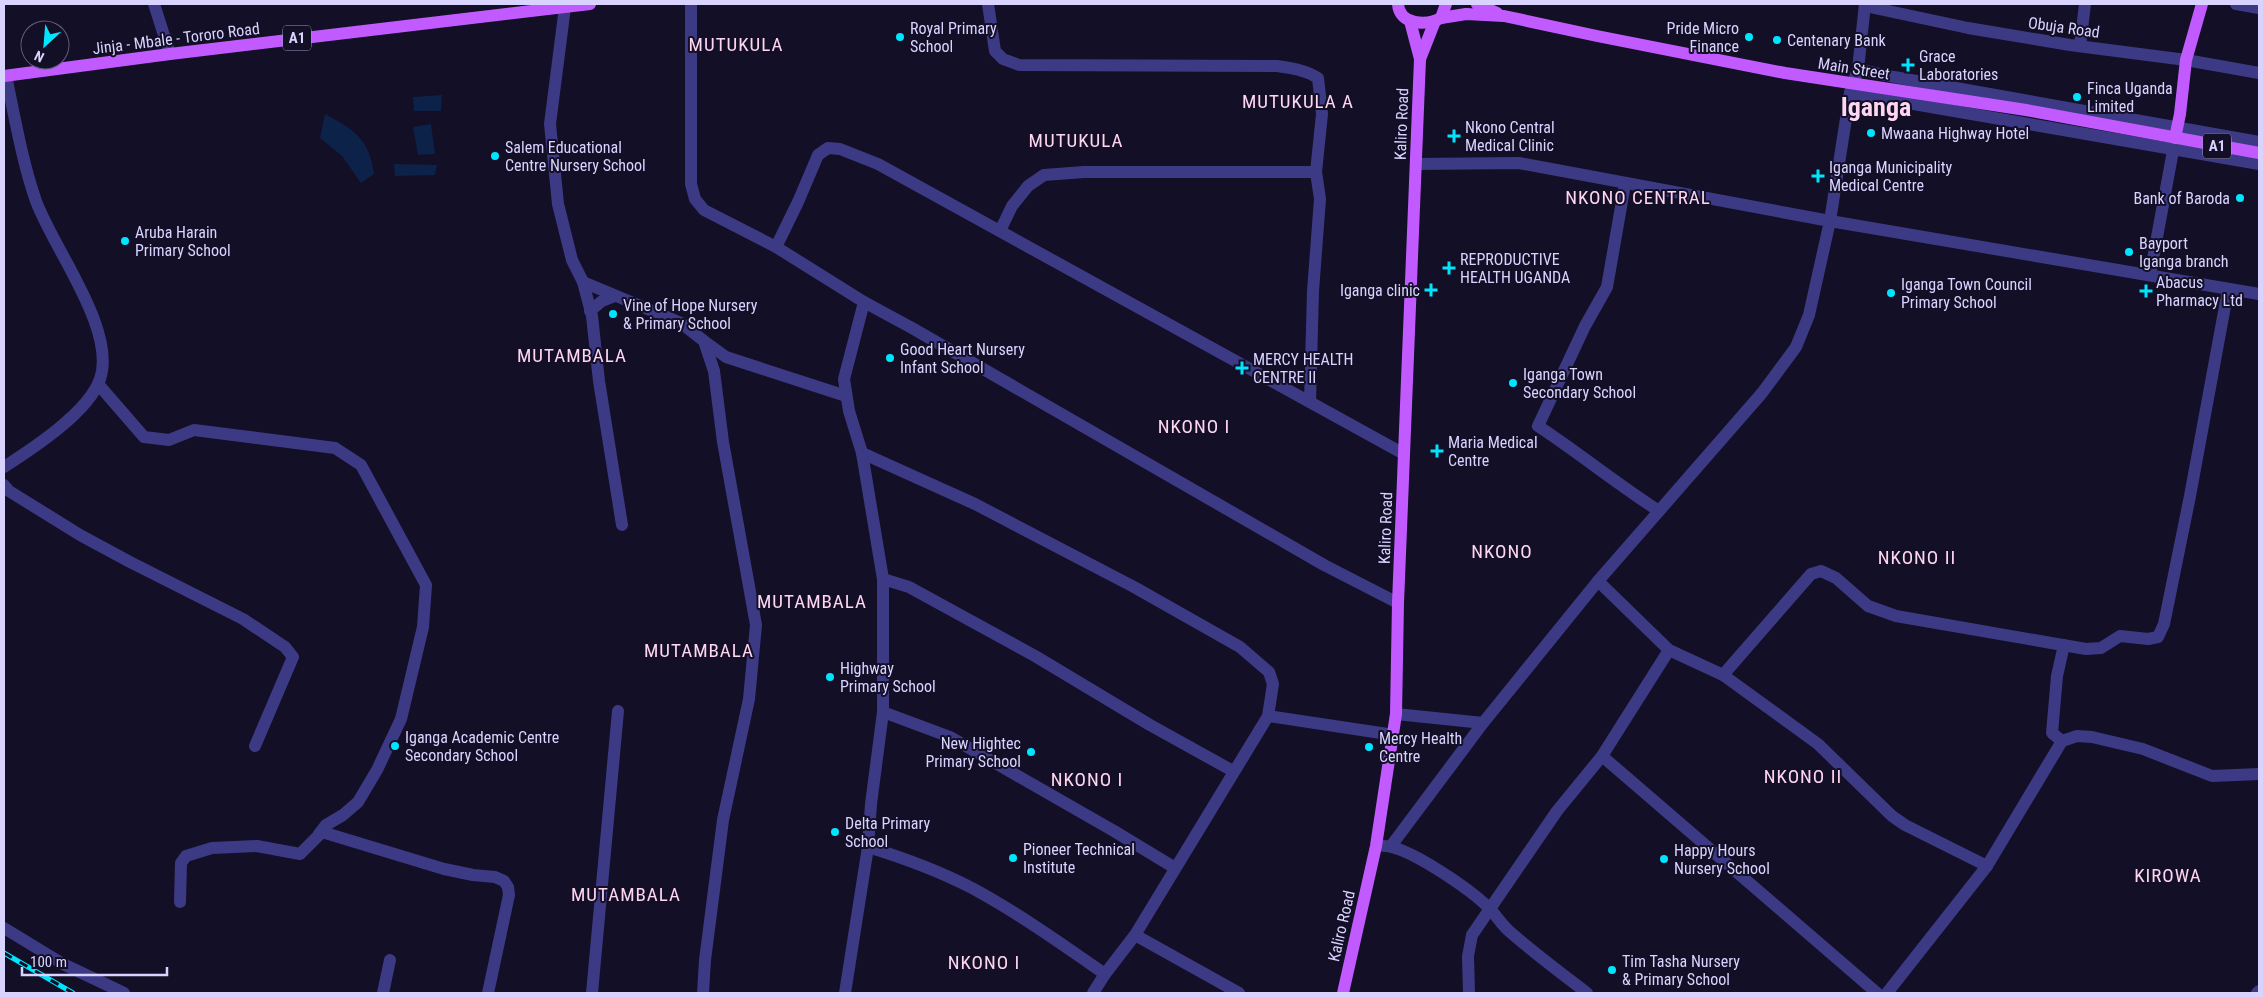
<svg xmlns="http://www.w3.org/2000/svg" width="2263" height="997" viewBox="0 0 2263 997" font-family="'Roboto Condensed',sans-serif">
  <style>
    .water { fill: #0c2248 }
    .lines { fill: none; stroke-linecap: round; stroke-linejoin: round }
    .minor { stroke: #3d3a85; stroke-width: 12 }
    .major { stroke: #c25bff; stroke-width: 12 }
    .rail-casing { stroke: #00e5ff; stroke-width: 5 }
    .rail { stroke: #130f26; stroke-width: 3; stroke-dasharray: 9; stroke-linecap: butt }
    .poi-dot { fill: #00e5ff; stroke: #130f26; stroke-width: 2 }
    .labels { text-anchor: middle; stroke-width: 4; stroke-linejoin: round; paint-order: stroke }
    .shield { fill: #130f26; stroke: #9e99be; stroke-width: 1 }
    .shield-label { font-size: 15px; font-weight: bold; fill: #d9d4ff }
    .street-label { font-size: 16px; fill: #d9d4ff; stroke: #130f26 }
    .poi-label { font-size: 16px; fill: #d9d4ff; stroke: #130f26; text-anchor: start }
    .quarter-label { font-size: 19px; letter-spacing: 1px; fill: #ffd6f0; stroke: #130f26 }
    .town-label { font-size: 26px; font-weight: bold; fill: #ffd6f0; stroke: #130f26 }
  </style>
  <rect width="100%" height="100%" fill="#130f26"/>
  <g class="water">
    <polygon points="442,95 441,111 414,111 413,97"/>
    <path d="M325,114C355,130 369,139 374,174L361,183L342,156L320,138Z"/>
    <polygon points="431,124 435,154 418,155 413,127"/>
    <polygon points="394,164 437,165 435,175 395,176"/>
  </g>
  <g class="lines">
    <g class="minor">
      <polyline points="154,4 170,54"/>
      <polyline points="691,4 691,184 695,199 704,210 776,247 864,302 912,328 1324,565 1398,603"/>
      <path d="M988,4L995,51L1003,59L1019,65L1277,66C1292,68 1305,70 1318,78L1322,114L1316,172"/>
      <polyline points="2236,4 2259,8"/>
      <polyline points="1865,6 1968,28 2070,45 2186,60 2259,73"/>
      <polyline points="565,7 550,124 558,204 572,260 583,282 681,323 704,341 714,371 723,442 756,625 749,699 723,820 705,960 703,993"/>
      <polyline points="2080,46 2085,4"/>
      <polyline points="1858,69 1894,77 2259,142"/>
      <polyline points="1850,93 2259,164"/>
      <polyline points="1416,164 1519,163 1830,221 2259,294"/>
      <path d="M1625,184L1607,287L1585,326L1538,426C1579,453 1617,484 1659,511"/>
      <polyline points="1000,231 1012,206 1028,186 1044,175 1084,172 1316,172 1320,199 1313,291 1310,402"/>
      <polyline points="776,247 798,202 818,155 828,148 840,149 878,164 1404,454"/>
      <polyline points="2150,275 2175,140"/>
      <polyline points="583,282 592,316 599,381 622,525"/>
      <polyline points="590,311 602,301 615,296"/>
      <polyline points="704,341 726,357 846,396"/>
      <polyline points="98,384 144,437 169,440 194,430 335,448 361,465 426,585 423,627 401,719 377,770 358,802 343,815 326,825 319,834"/>
      <polyline points="862,453 975,504 1134,587 1240,647 1269,672 1273,684 1268,716 1135,935 1105,974 1093,993"/>
      <path d="M4,467C32,449 89,412 100,379C117,330 53,248 36,201C22,161 15,118 6,76"/>
      <polyline points="4,485 9,491 80,535 130,562 243,619 285,647 293,657 255,746"/>
      <polyline points="883,579 909,587 1035,656 1150,725 1233,771"/>
      <polyline points="1598,581 1669,650 1723,675 1818,744 1892,816 1905,825 1987,866"/>
      <polyline points="1723,675 1811,574 1821,571 1836,578 1868,606 1896,616 2086,649 2101,648 2120,636 2148,639 2158,637 2164,624 2190,496 2228,290"/>
      <polyline points="883,712 950,737 1114,831 1175,868"/>
      <polyline points="1396,714 1483,723"/>
      <polyline points="1268,716 1394,735"/>
      <polyline points="2062,741 2052,733 2057,676 2064,645"/>
      <polyline points="1602,756 1877,993"/>
      <path d="M1384,846C1408,846 1471,890 1489,908C1496,915 1501,924 1509,931C1534,953 1561,973 1587,993"/>
      <polyline points="1391,846 1483,723 1598,581 1762,393 1796,347 1809,315 1830,221 1850,93 1858,69 1865,4"/>
      <path d="M868,847C904,858 939,871 972,888C1018,913 1062,944 1105,974"/>
      <polyline points="180,902 181,863 186,856 212,848 257,846 300,854 322,832 444,869 473,875 495,877 504,881 508,887 509,895 488,993"/>
      <polyline points="4,928 63,964 124,993"/>
      <polyline points="1135,935 1239,993"/>
      <polyline points="383,993 390,960"/>
      <polyline points="592,993 618,711"/>
      <polyline points="845,993 868,847 871,804 883,712 883,579 862,453 849,411 844,379 864,302"/>
      <polyline points="1469,993 1468,956 1472,935 1557,811 1602,756 1669,650"/>
      <polyline points="1887,993 1987,866 2062,741 2077,736 2092,737 2143,749 2212,776 2259,774"/>
      <polyline points="2257,993 2259,991"/>
    </g>
    <g class="major">
      <path d="M1398,4C1399,25 1427,26 1441,18L1446,4"/>
      <polyline points="1477,4 1497,13"/>
      <polyline points="1441,18 1466,14 1504,16 1597,36 1785,73 2026,110 2259,153"/>
      <polyline points="1420,59 1435,21"/>
      <polyline points="4,76 170,54 590,4"/>
      <polyline points="2175,138 2180,114 2186,60 2202,4"/>
      <polyline points="1343,993 1376,846 1396,714 1398,603 1420,59 1410,21"/>
    </g>
    <defs>
      <polyline id="rail" points="4,953 73,993"/>
    </defs>
    <use href="#rail" class="rail-casing"/>
    <use href="#rail" class="rail"/>
  </g>
  <g class="poi-dot">
    <circle cx="900" cy="37" r="5"/>
    <circle cx="1749" cy="37" r="5"/>
    <circle cx="1777" cy="40" r="5"/>
    <path d="M1905.5 57.5h5v5h5v5h-5v5h-5v-5h-5v-5h5z"/>
    <circle cx="2077" cy="97" r="5"/>
    <circle cx="1871" cy="133" r="5"/>
    <path d="M1451.5 128.5h5v5h5v5h-5v5h-5v-5h-5v-5h5z"/>
    <circle cx="495" cy="156" r="5"/>
    <path d="M1815.5 168.5h5v5h5v5h-5v5h-5v-5h-5v-5h5z"/>
    <circle cx="2240" cy="198" r="5"/>
    <circle cx="125" cy="241" r="5"/>
    <circle cx="2129" cy="252" r="5"/>
    <path d="M1446.5 260.5h5v5h5v5h-5v5h-5v-5h-5v-5h5z"/>
    <path d="M1428.5 282.5h5v5h5v5h-5v5h-5v-5h-5v-5h5z"/>
    <path d="M2143.5 283.5h5v5h5v5h-5v5h-5v-5h-5v-5h5z"/>
    <circle cx="1891" cy="293" r="5"/>
    <circle cx="613" cy="314" r="5"/>
    <circle cx="890" cy="358" r="5"/>
    <path d="M1239.5 360.5h5v5h5v5h-5v5h-5v-5h-5v-5h5z"/>
    <circle cx="1513" cy="383" r="5"/>
    <path d="M1434.5 443.5h5v5h5v5h-5v5h-5v-5h-5v-5h5z"/>
    <circle cx="830" cy="677" r="5"/>
    <circle cx="395" cy="746" r="5"/>
    <circle cx="1369" cy="747" r="5"/>
    <circle cx="1031" cy="752" r="5"/>
    <circle cx="835" cy="832" r="5"/>
    <circle cx="1013" cy="858" r="5"/>
    <circle cx="1664" cy="859" r="5"/>
    <circle cx="1612" cy="970" r="5"/>
  </g>
  <g class="labels">
    <g class="shield">
      <rect x="283" y="25.5" width="28" height="25" rx="4"/>
      <rect x="2203" y="133.5" width="28" height="25" rx="4"/>
    </g>
    <g class="shield-label">
      <text x="297" y="43">A1</text>
      <text x="2217" y="151">A1</text>
    </g>
    <g class="street-label">
      <text transform="translate(2064 27) rotate(8)" y="6">Obuja Road</text>
      <text transform="translate(176 38) rotate(-7)" y="6">Jinja - Mbale - Tororo Road</text>
      <text transform="translate(1854 68) rotate(9)" y="6">Main Street</text>
      <text transform="translate(1401 124) rotate(-88)" y="6">Kaliro Road</text>
      <text transform="translate(1385 528) rotate(-88)" y="6">Kaliro Road</text>
      <text transform="translate(1341 926) rotate(-77)" y="6">Kaliro Road</text>
    </g>
    <g class="poi-label">
      <text x="910" y="34">Royal Primary<tspan x="910" dy="18">School</tspan></text>
      <text x="1739" y="34" text-anchor="end">Pride Micro<tspan x="1739" dy="18">Finance</tspan></text>
      <text x="1787" y="46">Centenary Bank</text>
      <text x="1919" y="62">Grace<tspan x="1919" dy="18">Laboratories</tspan></text>
      <text x="2087" y="94">Finca Uganda<tspan x="2087" dy="18">Limited</tspan></text>
      <text x="1465" y="133">Nkono Central<tspan x="1465" dy="18">Medical Clinic</tspan></text>
      <text x="1881" y="139">Mwaana Highway Hotel</text>
      <text x="505" y="153">Salem Educational<tspan x="505" dy="18">Centre Nursery School</tspan></text>
      <text x="1829" y="173">Iganga Municipality<tspan x="1829" dy="18">Medical Centre</tspan></text>
      <text x="2230" y="204" text-anchor="end">Bank of Baroda</text>
      <text x="135" y="238">Aruba Harain<tspan x="135" dy="18">Primary School</tspan></text>
      <text x="2139" y="249">Bayport<tspan x="2139" dy="18">Iganga branch</tspan></text>
      <text x="1460" y="265">REPRODUCTIVE<tspan x="1460" dy="18">HEALTH UGANDA</tspan></text>
      <text x="2156" y="288">Abacus<tspan x="2156" dy="18">Pharmacy Ltd</tspan></text>
      <text x="1901" y="290">Iganga Town Council<tspan x="1901" dy="18">Primary School</tspan></text>
      <text x="1420" y="296" text-anchor="end">Iganga clinic</text>
      <text x="623" y="311">Vine of Hope Nursery<tspan x="623" dy="18">&amp; Primary School</tspan></text>
      <text x="900" y="355">Good Heart Nursery<tspan x="900" dy="18">Infant School</tspan></text>
      <text x="1253" y="365">MERCY HEALTH<tspan x="1253" dy="18">CENTRE II</tspan></text>
      <text x="1523" y="380">Iganga Town<tspan x="1523" dy="18">Secondary School</tspan></text>
      <text x="1448" y="448">Maria Medical<tspan x="1448" dy="18">Centre</tspan></text>
      <text x="840" y="674">Highway<tspan x="840" dy="18">Primary School</tspan></text>
      <text x="405" y="743">Iganga Academic Centre<tspan x="405" dy="18">Secondary School</tspan></text>
      <text x="1379" y="744">Mercy Health<tspan x="1379" dy="18">Centre</tspan></text>
      <text x="1021" y="749" text-anchor="end">New Hightec<tspan x="1021" dy="18">Primary School</tspan></text>
      <text x="845" y="829">Delta Primary<tspan x="845" dy="18">School</tspan></text>
      <text x="1023" y="855">Pioneer Technical<tspan x="1023" dy="18">Institute</tspan></text>
      <text x="1674" y="856">Happy Hours<tspan x="1674" dy="18">Nursery School</tspan></text>
      <text x="1622" y="967">Tim Tasha Nursery<tspan x="1622" dy="18">&amp; Primary School</tspan></text>
    </g>
    <g class="quarter-label">
      <text x="736" y="51">MUTUKULA</text>
      <text x="1298" y="108">MUTUKULA A</text>
      <text x="1076" y="147">MUTUKULA</text>
      <text x="1638" y="204">NKONO CENTRAL</text>
      <text x="572" y="362">MUTAMBALA</text>
      <text x="1194" y="433">NKONO I</text>
      <text x="1502" y="558">NKONO</text>
      <text x="1917" y="564">NKONO II</text>
      <text x="812" y="608">MUTAMBALA</text>
      <text x="699" y="657">MUTAMBALA</text>
      <text x="1803" y="783">NKONO II</text>
      <text x="1087" y="786">NKONO I</text>
      <text x="2168" y="882">KIROWA</text>
      <text x="626" y="901">MUTAMBALA</text>
      <text x="984" y="969">NKONO I</text>
    </g>
    <g class="town-label">
      <text x="1876" y="116">Iganga</text>
    </g>
  </g>
  <rect width="2263" height="997" fill="none" stroke="#d9d4ff" stroke-width="10"/>
  <g transform="translate(45 45) rotate(206)"><circle r="24" fill="#130f26" stroke="#625e7d"/>
  <path d="M0-4L9 19L0 12L-9 19Z" fill="#00e5ff"/>
  <text y="-8" font-size="14" font-weight="bold" text-anchor="middle" fill="#d9d4ff">N</text>
  </g>
  <path d="M22 967v8h145v-8" fill="none" stroke="#d9d4ff" stroke-width="2.5"/>
  <text x="30" y="967" font-size="15" fill="#d9d4ff" stroke="#130f26" stroke-width="4" paint-order="stroke">100 m</text>
</svg>
